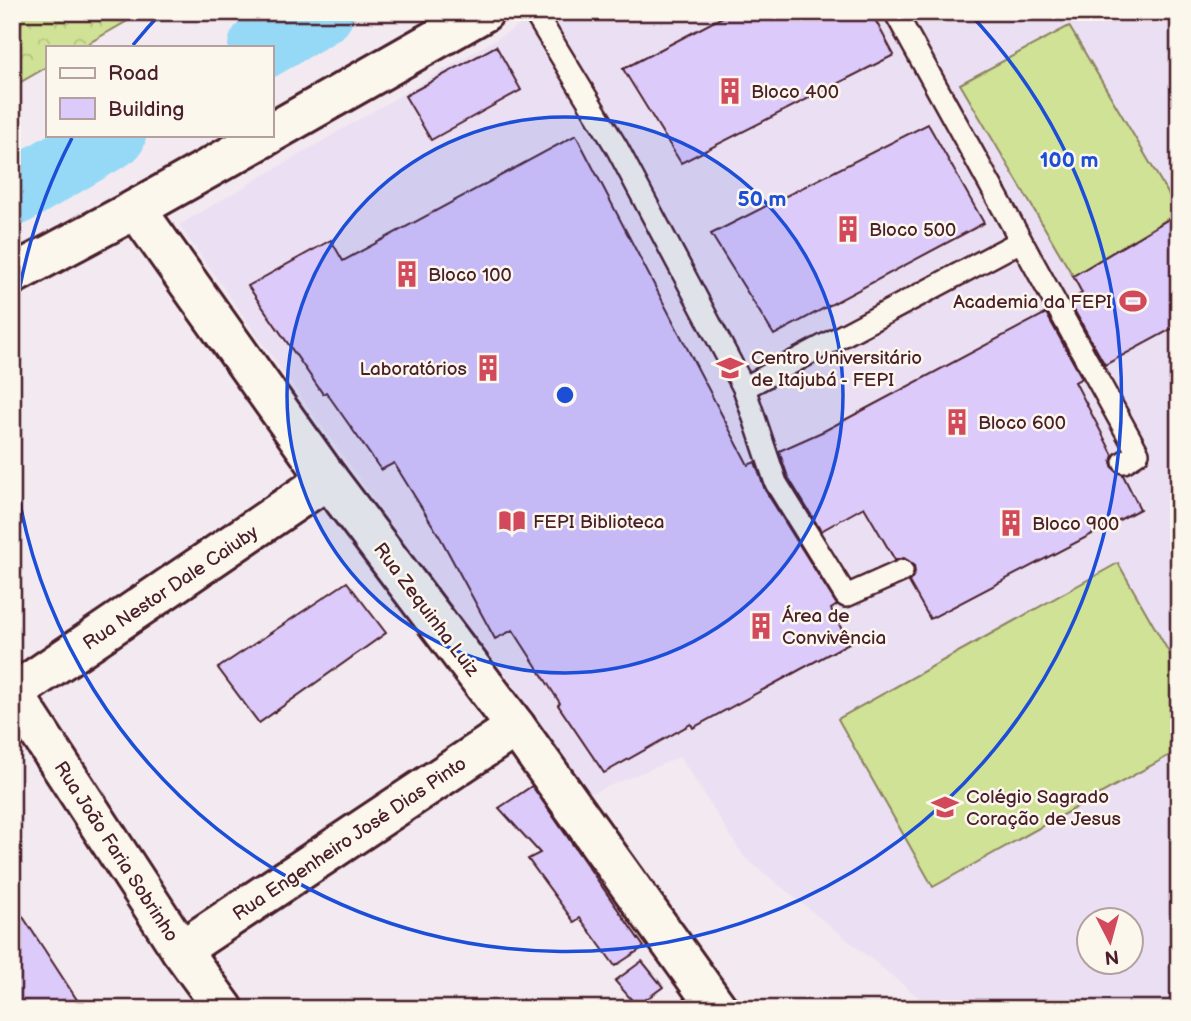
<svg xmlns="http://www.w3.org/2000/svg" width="1191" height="1021" viewBox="0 0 1191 1021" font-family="'Balsamiq Sans',sans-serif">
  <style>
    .built { fill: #ebe0f3; fill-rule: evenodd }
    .grass { fill: #cfe296; stroke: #8c8060; stroke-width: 2 }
    .forest { fill: url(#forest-crowns); stroke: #8c8060; stroke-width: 2 }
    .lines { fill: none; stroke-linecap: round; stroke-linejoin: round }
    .river { stroke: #95d9f7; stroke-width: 66 }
    .building { fill: #dccafb; stroke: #4a1f2b; stroke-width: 2 }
    .lane-casing { stroke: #4a1f2b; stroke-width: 26 }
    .street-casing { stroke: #4a1f2b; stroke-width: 44 }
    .lane { stroke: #fbf7ec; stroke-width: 21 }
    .street { stroke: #fbf7ec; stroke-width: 38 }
    .ring { fill: none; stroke: #1d4ed8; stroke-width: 3.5 }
    .labels { text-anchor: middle; stroke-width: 5; stroke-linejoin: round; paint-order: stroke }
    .poi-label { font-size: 19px; fill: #4a1f2b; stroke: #fbf7ec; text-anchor: start }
    .street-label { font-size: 19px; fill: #4a1f2b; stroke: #fbf7ec }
    .centre { fill: #1d4ed8; stroke: #fbf7ec; stroke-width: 3.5 }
    .ring-label { font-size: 21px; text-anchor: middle; font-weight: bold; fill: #1d4ed8; stroke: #fbf7ec; stroke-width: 5; stroke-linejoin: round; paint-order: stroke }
  </style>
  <defs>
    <pattern id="forest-crowns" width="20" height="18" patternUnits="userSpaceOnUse" patternTransform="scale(1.75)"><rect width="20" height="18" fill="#cfe296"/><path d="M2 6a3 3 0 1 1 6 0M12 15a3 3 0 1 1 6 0" fill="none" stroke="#b3c181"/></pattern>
  </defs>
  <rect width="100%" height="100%" fill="#f2eaf0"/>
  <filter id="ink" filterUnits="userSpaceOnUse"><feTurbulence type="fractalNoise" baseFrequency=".0143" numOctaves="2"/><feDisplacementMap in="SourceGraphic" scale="14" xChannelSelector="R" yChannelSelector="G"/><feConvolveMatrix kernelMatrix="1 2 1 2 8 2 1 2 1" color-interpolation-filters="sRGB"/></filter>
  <g filter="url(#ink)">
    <path class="built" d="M542,12H1179V1009H933L744,857L680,757L580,798L532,724L179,225ZM1090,920H1132V962H1090Z"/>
    <g class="grass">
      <polygon points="1069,26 1179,212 1073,276 960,84"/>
      <polygon points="1118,563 1179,670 1179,750 933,887 838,719"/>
    </g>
    <polygon class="forest" points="12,12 143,12 82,47 47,47 47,67 12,87"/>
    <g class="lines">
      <g class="river">
        <polyline points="261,47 321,12"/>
        <polyline points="12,194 113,135"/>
      </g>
    </g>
    <g class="building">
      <polygon points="732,12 871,12 894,55 681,163 623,69"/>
      <polygon points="496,46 521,90 431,140 405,96"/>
      <polygon points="928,124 984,223 774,335 711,234"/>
      <polygon points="576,135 748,465 755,462 765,490 837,605 831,609 849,643 693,728 691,724 604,773 558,705 560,703 513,630 495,639 441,539 394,463 381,470 326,392 323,394 248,286 331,240 343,261"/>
      <polygon points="1179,213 1179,325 1105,365 1069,301 1082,293 1073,276"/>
      <polygon points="1046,313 1082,378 1075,382 1113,455 1111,462 1113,468 1123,475 1140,509 930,619 909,582 915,573 914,565 904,558 895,560 864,507 821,531 788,477 779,451 824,431"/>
      <polygon points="347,582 386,633 259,723 218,668"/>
      <polygon points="532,786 644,947 615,966 580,918 574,922 528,859 540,853 499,808"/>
      <polygon points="12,900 83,1009 12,1009"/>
      <polygon points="642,961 663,987 637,1006 615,981"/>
    </g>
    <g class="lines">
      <defs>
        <g id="lane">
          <polyline points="895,12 1138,453 1124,462"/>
          <polyline points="535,13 617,148 744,388 776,483 846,596 902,571"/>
          <polyline points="744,388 1021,241"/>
        </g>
        <g id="street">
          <polyline points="271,133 484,12"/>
          <polyline points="136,209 328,479 516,727 718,1009"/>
          <polyline points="12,275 136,209 268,135"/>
          <polyline points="12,691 181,950 224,1009"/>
          <polyline points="12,694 328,479"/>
          <polyline points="181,950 516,727"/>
        </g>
      </defs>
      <use href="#lane" class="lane-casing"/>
      <use href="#street" class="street-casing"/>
      <use href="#lane" class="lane"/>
      <use href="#street" class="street"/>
    </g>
  </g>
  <circle cx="565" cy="395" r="278" fill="#1d4ed8" fill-opacity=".12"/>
  <g class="ring">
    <circle cx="565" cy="395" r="278"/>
    <path d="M13 332A556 556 0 0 1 72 138M133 45A556 556 0 0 1 162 12M968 12A556 556 0 1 1 13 458"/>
  </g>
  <defs>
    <symbol id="building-bare" viewBox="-9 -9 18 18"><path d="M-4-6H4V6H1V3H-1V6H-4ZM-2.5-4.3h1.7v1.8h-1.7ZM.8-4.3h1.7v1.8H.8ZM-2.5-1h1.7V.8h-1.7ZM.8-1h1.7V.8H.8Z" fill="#d1495b" stroke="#fbf7ec" stroke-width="2.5" paint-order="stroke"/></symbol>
    <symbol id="stadium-bare" viewBox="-9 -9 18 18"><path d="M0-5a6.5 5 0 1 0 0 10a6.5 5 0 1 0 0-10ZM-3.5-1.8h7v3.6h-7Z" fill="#d1495b" stroke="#fbf7ec" stroke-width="2.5" paint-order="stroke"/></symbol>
    <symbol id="university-bare" viewBox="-9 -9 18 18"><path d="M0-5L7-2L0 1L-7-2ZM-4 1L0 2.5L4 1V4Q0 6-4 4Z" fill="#d1495b" stroke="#fbf7ec" stroke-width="2.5" paint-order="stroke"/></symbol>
    <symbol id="library-bare" viewBox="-9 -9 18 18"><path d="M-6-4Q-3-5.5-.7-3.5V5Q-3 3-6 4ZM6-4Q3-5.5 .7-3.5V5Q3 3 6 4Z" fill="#d1495b" stroke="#fbf7ec" stroke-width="2.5" paint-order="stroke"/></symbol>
    <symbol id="school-bare" viewBox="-9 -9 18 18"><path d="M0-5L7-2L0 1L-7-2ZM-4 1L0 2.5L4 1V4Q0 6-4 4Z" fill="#d1495b" stroke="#fbf7ec" stroke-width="2.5" paint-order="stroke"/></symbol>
  </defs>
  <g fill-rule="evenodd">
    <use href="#building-bare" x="711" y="72" width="38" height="38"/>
    <use href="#building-bare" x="829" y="210" width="38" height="38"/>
    <use href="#building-bare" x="388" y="255" width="38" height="38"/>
    <use href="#stadium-bare" x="1114" y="282" width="38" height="38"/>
    <use href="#building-bare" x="469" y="349" width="38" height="38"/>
    <use href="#university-bare" x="711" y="349" width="38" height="38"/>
    <use href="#building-bare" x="938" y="403" width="38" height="38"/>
    <use href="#library-bare" x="493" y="502" width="38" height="38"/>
    <use href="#building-bare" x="992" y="504" width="38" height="38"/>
    <use href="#building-bare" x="742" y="607" width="38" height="38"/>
    <use href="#school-bare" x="926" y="788" width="38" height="38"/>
  </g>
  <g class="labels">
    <g class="poi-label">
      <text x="751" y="98">Bloco 400</text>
      <text x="869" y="236">Bloco 500</text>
      <text x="428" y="281">Bloco 100</text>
      <text x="1112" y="308" text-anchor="end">Academia da FEPI</text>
      <text x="751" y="364">Centro Universitário<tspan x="751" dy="22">de Itajubá - FEPI</tspan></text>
      <text x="467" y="375" text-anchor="end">Laboratórios</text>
      <text x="978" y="429">Bloco 600</text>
      <text x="533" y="528">FEPI Biblioteca</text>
      <text x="1032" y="530">Bloco 900</text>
      <text x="782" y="622">Área de<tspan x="782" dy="22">Convivência</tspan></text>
      <text x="966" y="803">Colégio Sagrado<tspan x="966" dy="22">Coração de Jesus</tspan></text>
    </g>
    <g class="street-label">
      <text transform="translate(170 587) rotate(-34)" y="7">Rua Nestor Dale Caiuby</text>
      <text transform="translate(427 609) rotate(53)" y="7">Rua Zequinha Luiz</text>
      <text transform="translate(349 838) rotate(-34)" y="7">Rua Engenheiro José Dias Pinto</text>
      <text transform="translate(117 851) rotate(57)" y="7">Rua João Faria Sobrinho</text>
    </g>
  </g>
  <circle cx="565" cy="395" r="10" class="centre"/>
  <g class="ring-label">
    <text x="1069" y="167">100 m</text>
    <text x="762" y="206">50 m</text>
  </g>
  <rect width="1191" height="1021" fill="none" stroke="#fbf7ec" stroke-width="42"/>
  <rect x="21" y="21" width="1149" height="979" fill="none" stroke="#4a1f2b" stroke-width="2.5" filter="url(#ink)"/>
  <rect x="46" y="46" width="228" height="91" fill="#fbf7ec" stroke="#b4a19f" stroke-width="2"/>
  <rect x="60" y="68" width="35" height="10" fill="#fbf7ec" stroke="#b4a19f" stroke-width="2"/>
  <text x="108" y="80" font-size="21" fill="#4a1f2b">Road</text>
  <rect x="60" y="98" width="35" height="21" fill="#dccafb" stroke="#b4a19f" stroke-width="2"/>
  <text x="108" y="116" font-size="21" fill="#4a1f2b">Building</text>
  <g transform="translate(1110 941) rotate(174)"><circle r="33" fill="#fbf7ec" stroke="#b4a19f" stroke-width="2"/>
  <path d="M0-5L12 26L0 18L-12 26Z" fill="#d1495b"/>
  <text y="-10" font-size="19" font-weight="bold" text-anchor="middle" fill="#4a1f2b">N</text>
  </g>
</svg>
